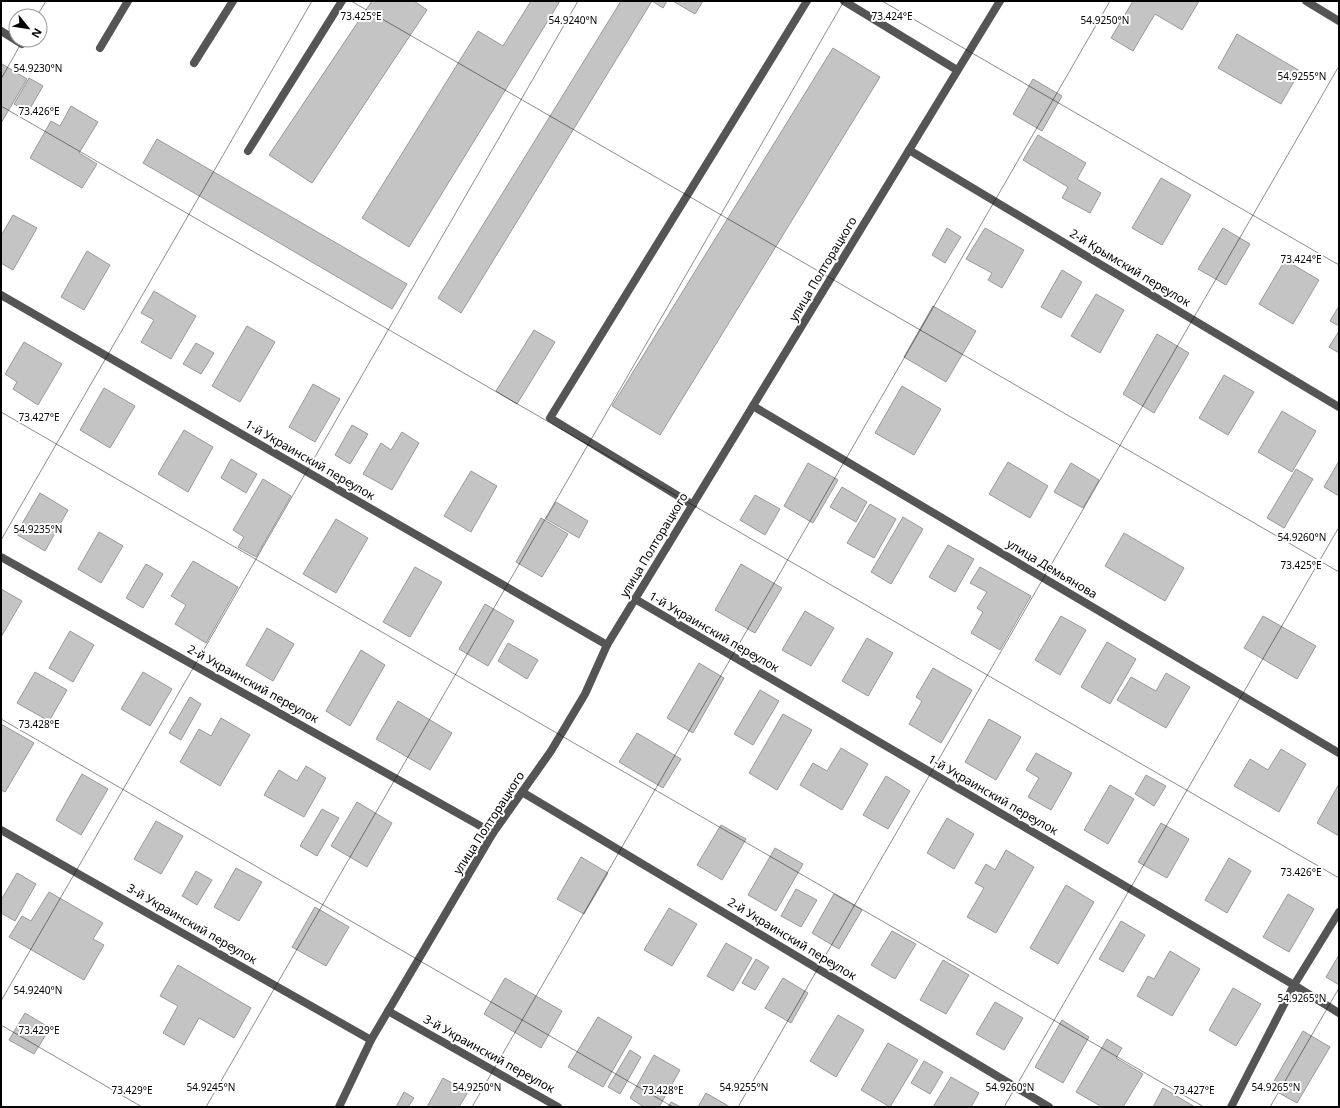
<svg xmlns="http://www.w3.org/2000/svg" width="1340" height="1108" viewBox="0 0 1340 1108" font-family="'Noto Sans',sans-serif">
  <style>
    .building { fill: #c4c4c4; stroke: #999 }
    .lines { fill: none; stroke-linecap: round; stroke-linejoin: round }
    .service { stroke: #555; stroke-width: 8 }
    .minor { stroke: #555; stroke-width: 8 }
    .ticks { fill: none; stroke: #000; stroke-width: 1; stroke-opacity: 0.45 }
    .labels { text-anchor: middle; stroke-width: 4; stroke-linejoin: round; paint-order: stroke }
    .street-label { font-size: 12px; fill: #000; stroke: #fff }
    .ticks-label { font-size: 10px; text-anchor: middle; fill: #000; stroke: #fff; stroke-width: 4; stroke-linejoin: round; paint-order: stroke }
  </style>
  <rect width="100%" height="100%" fill="#fff"/>
  <g class="building">
    <polygon points="372,1 414,1 427,10 312,183 269,155"/>
    <polygon points="531,1 560,1 409,247 362,218 478,31 503,46"/>
    <polygon points="621,1 667,1 663,8 652,1 461,313 438,298"/>
    <polygon points="673,1 703,1 695,14"/>
    <polygon points="1133,1 1199,1 1182,30 1155,14 1133,51 1111,38"/>
    <polygon points="1237,34 1300,71 1281,104 1218,68"/>
    <polygon points="833,48 880,77 660,435 612,406"/>
    <polygon points="2,64 27,79 1,123 1,66"/>
    <polygon points="29,78 43,86 28,112 14,104"/>
    <polygon points="1033,79 1062,96 1042,131 1013,114"/>
    <polygon points="71,106 98,122 79,153 97,164 82,188 30,158 51,121 60,126"/>
    <polygon points="1038,135 1086,163 1077,179 1101,193 1090,213 1062,198 1068,187 1023,160"/>
    <polygon points="157,139 407,284 392,309 143,163"/>
    <polygon points="1161,178 1191,195 1162,245 1132,228"/>
    <polygon points="13,215 37,228 13,270 1,263 1,236"/>
    <polygon points="947,228 961,237 945,263 932,255"/>
    <polygon points="985,228 1024,250 1002,288 988,280 992,273 966,259"/>
    <polygon points="1223,228 1250,244 1226,285 1198,269"/>
    <polygon points="87,251 110,265 84,310 61,297"/>
    <polygon points="1285,260 1319,280 1293,324 1259,304"/>
    <polygon points="1062,270 1082,282 1061,318 1041,307"/>
    <polygon points="154,291 196,316 171,359 141,342 154,320 141,313"/>
    <polygon points="1096,294 1124,310 1100,353 1071,336"/>
    <polygon points="933,306 976,331 946,382 904,357"/>
    <polygon points="1339,306 1339,326 1330,321"/>
    <polygon points="247,326 275,342 240,402 212,386"/>
    <polygon points="534,330 555,342 517,404 496,391"/>
    <polygon points="1339,331 1339,353 1329,347"/>
    <polygon points="1157,334 1189,353 1154,413 1123,394"/>
    <polygon points="24,342 62,364 38,405 13,389 17,382 5,374"/>
    <polygon points="196,343 214,353 201,374 183,364"/>
    <polygon points="1224,375 1254,392 1228,435 1199,418"/>
    <polygon points="313,384 340,399 315,442 289,427"/>
    <polygon points="902,386 941,409 914,455 875,433"/>
    <polygon points="104,388 135,406 110,448 80,430"/>
    <polygon points="1282,411 1316,431 1292,472 1258,452"/>
    <polygon points="352,425 368,434 350,464 335,455"/>
    <polygon points="184,430 213,447 188,492 158,474"/>
    <polygon points="402,432 419,443 392,490 363,474 381,443 391,450"/>
    <polygon points="231,459 257,474 246,493 221,478"/>
    <polygon points="1339,461 1339,496 1324,487"/>
    <polygon points="1008,462 1048,486 1030,518 989,494"/>
    <polygon points="808,463 838,480 813,523 784,506"/>
    <polygon points="1071,463 1099,480 1083,508 1054,492"/>
    <polygon points="1296,469 1313,479 1284,528 1267,518"/>
    <polygon points="471,471 497,486 471,532 444,516"/>
    <polygon points="263,479 291,496 256,557 238,547 244,537 233,530"/>
    <polygon points="842,487 867,502 856,522 830,507"/>
    <polygon points="40,493 68,510 45,551 16,534"/>
    <polygon points="755,495 780,509 765,535 740,520"/>
    <polygon points="556,502 588,521 579,538 546,519"/>
    <polygon points="870,504 896,519 874,558 847,543"/>
    <polygon points="903,517 923,529 891,584 871,572"/>
    <polygon points="541,518 568,534 542,577 516,562"/>
    <polygon points="336,519 368,538 336,593 303,574"/>
    <polygon points="99,532 123,546 101,583 78,569"/>
    <polygon points="1124,533 1184,568 1165,601 1105,566"/>
    <polygon points="948,545 974,559 955,592 929,577"/>
    <polygon points="193,561 238,587 206,643 175,624 186,605 171,596"/>
    <polygon points="146,564 163,574 143,608 126,598"/>
    <polygon points="741,564 782,588 755,633 715,610"/>
    <polygon points="415,567 442,582 410,637 383,622"/>
    <polygon points="980,567 1031,596 1000,650 971,633 983,612 977,608 987,592 970,583"/>
    <polygon points="1,589 22,601 1,637"/>
    <polygon points="485,604 514,621 488,666 459,649"/>
    <polygon points="805,611 834,628 811,666 782,650"/>
    <polygon points="1061,616 1086,630 1060,675 1035,660"/>
    <polygon points="1263,616 1316,646 1297,679 1244,648"/>
    <polygon points="267,628 294,644 273,681 246,665"/>
    <polygon points="70,631 94,645 73,682 49,668"/>
    <polygon points="867,638 893,653 868,696 842,681"/>
    <polygon points="1107,642 1136,659 1110,704 1081,687"/>
    <polygon points="508,643 538,660 527,679 498,661"/>
    <polygon points="361,650 385,665 350,726 326,711"/>
    <polygon points="699,663 724,678 693,733 667,718"/>
    <polygon points="933,668 972,690 941,743 909,724 922,701 916,697"/>
    <polygon points="35,672 67,690 49,721 17,703"/>
    <polygon points="143,672 172,689 150,726 121,709"/>
    <polygon points="1166,673 1190,687 1166,728 1117,700 1131,677 1156,691"/>
    <polygon points="760,690 779,701 753,745 734,734"/>
    <polygon points="190,697 201,704 181,740 169,733"/>
    <polygon points="398,701 452,733 430,770 376,739"/>
    <polygon points="783,714 812,730 777,790 749,773"/>
    <polygon points="221,718 250,735 220,786 180,762 199,729 211,736"/>
    <polygon points="989,719 1021,737 996,780 965,762"/>
    <polygon points="1,724 34,743 5,792 1,790"/>
    <polygon points="637,733 681,759 663,788 619,762"/>
    <polygon points="841,748 868,764 842,810 800,785 813,763 827,771"/>
    <polygon points="1281,749 1306,764 1279,812 1234,786 1250,759 1268,770"/>
    <polygon points="1036,753 1072,773 1051,810 1028,797 1039,778 1026,770"/>
    <polygon points="306,766 326,778 304,817 264,795 279,770 297,781"/>
    <polygon points="82,774 108,789 81,835 56,820"/>
    <polygon points="1146,775 1166,786 1154,806 1135,794"/>
    <polygon points="886,776 910,791 888,829 863,815"/>
    <polygon points="1339,784 1339,836 1317,823"/>
    <polygon points="1110,785 1134,799 1108,844 1084,830"/>
    <polygon points="357,802 392,823 367,867 331,846"/>
    <polygon points="322,809 339,818 317,856 300,846"/>
    <polygon points="947,818 974,834 954,869 927,853"/>
    <polygon points="156,821 183,836 161,874 134,859"/>
    <polygon points="1161,823 1189,839 1167,878 1138,862"/>
    <polygon points="721,825 746,839 722,880 697,865"/>
    <polygon points="775,848 803,864 776,911 748,895"/>
    <polygon points="1006,850 1034,867 996,933 967,917 984,888 975,883 986,864 995,870"/>
    <polygon points="581,857 608,873 584,914 557,899"/>
    <polygon points="1229,858 1251,871 1227,913 1205,900"/>
    <polygon points="236,868 262,882 239,921 214,907"/>
    <polygon points="196,871 212,880 197,905 182,896"/>
    <polygon points="17,873 36,884 15,921 1,913 1,900"/>
    <polygon points="1066,885 1094,902 1058,964 1030,948"/>
    <polygon points="796,889 817,900 801,927 781,916"/>
    <polygon points="49,892 103,923 93,939 104,945 84,980 9,937 22,916 31,921"/>
    <polygon points="834,894 862,910 839,949 812,933"/>
    <polygon points="1288,894 1314,909 1289,952 1263,937"/>
    <polygon points="315,907 349,927 326,966 292,947"/>
    <polygon points="669,908 697,924 672,966 644,950"/>
    <polygon points="1121,921 1145,935 1123,972 1099,959"/>
    <polygon points="892,931 916,944 895,979 871,965"/>
    <polygon points="726,943 752,958 733,991 707,976"/>
    <polygon points="1170,951 1200,969 1172,1016 1137,996 1148,976 1154,979"/>
    <polygon points="1339,955 1339,985 1326,977"/>
    <polygon points="756,959 769,967 755,990 742,983"/>
    <polygon points="943,960 969,975 946,1014 920,1000"/>
    <polygon points="178,965 251,1008 234,1038 199,1018 184,1045 163,1033 178,1006 160,996"/>
    <polygon points="505,978 562,1011 541,1048 484,1014"/>
    <polygon points="783,978 808,993 791,1023 765,1008"/>
    <polygon points="1233,988 1261,1004 1236,1046 1209,1030"/>
    <polygon points="995,1002 1023,1018 1004,1050 976,1034"/>
    <polygon points="25,1013 50,1028 34,1054 9,1040"/>
    <polygon points="838,1015 864,1030 836,1077 810,1061"/>
    <polygon points="598,1017 632,1037 603,1087 568,1067"/>
    <polygon points="1062,1020 1089,1037 1063,1083 1035,1067"/>
    <polygon points="1303,1031 1330,1047 1297,1103 1270,1088"/>
    <polygon points="1107,1039 1122,1048 1116,1058 1143,1074 1123,1107 1102,1107 1076,1092"/>
    <polygon points="888,1043 918,1060 890,1107 861,1090"/>
    <polygon points="630,1050 641,1057 620,1094 608,1087"/>
    <polygon points="654,1055 680,1070 659,1107 644,1107 630,1098"/>
    <polygon points="924,1061 943,1072 930,1094 911,1083"/>
    <polygon points="951,1077 979,1093 971,1107 933,1107"/>
    <polygon points="443,1078 468,1092 459,1107 427,1107"/>
    <polygon points="1163,1088 1195,1107 1153,1107"/>
    <polygon points="404,1092 414,1098 408,1107 396,1107"/>
    <polygon points="706,1093 730,1107 698,1107"/>
    <polygon points="671,1102 681,1107 668,1107"/>
  </g>
  <g class="lines">
    <g class="service">
      <polyline points="844,1 957,70"/>
      <polyline points="100,48 128,1"/>
      <polyline points="194,63 233,1"/>
      <polyline points="248,151 342,1"/>
      <polyline points="693,505 550,418 807,1"/>
    </g>
    <g class="minor">
      <polyline points="1306,1 1339,21"/>
      <polyline points="1,31 22,44"/>
      <polyline points="909,150 1339,407"/>
      <polyline points="1,295 607,645"/>
      <polyline points="753,406 1339,753"/>
      <polyline points="1,557 493,833"/>
      <polyline points="635,599 1294,985 1339,1013"/>
      <polyline points="522,792 1049,1107"/>
      <polyline points="1,830 371,1040"/>
      <polyline points="388,1011 558,1107"/>
      <polyline points="339,1107 371,1040 493,833 551,751 585,694 607,645 1000,1"/>
      <polyline points="1231,1107 1294,985 1339,912"/>
    </g>
  </g>
  <path class="ticks" d="M351,1L1339,572M882,1L1339,265M37,16L46,1M1,79L23,40M1,106L1339,878M1,412L1204,1107M1,540L312,1M1,719L673,1107M1,1001L578,1M1,1025L142,1107M206,1107L844,1M472,1107L1110,1M738,1107L1339,66M1004,1107L1339,527M1270,1107L1339,988"/>
  <g class="labels">
    <g class="street-label">
      <text transform="translate(1130 268) rotate(31)" y="4">2-й Крымский переулок</text>
      <text transform="translate(823 269) rotate(-59)" y="4">улица Полторацкого</text>
      <text transform="translate(310 460) rotate(30)" y="4">1-й Украинский переулок</text>
      <text transform="translate(654 545) rotate(-59)" y="4">улица Полторацкого</text>
      <text transform="translate(1052 569) rotate(31)" y="4">улица Демьянова</text>
      <text transform="translate(714 632) rotate(30)" y="4">1-й Украинский переулок</text>
      <text transform="translate(253 684) rotate(29)" y="4">2-й Украинский переулок</text>
      <text transform="translate(993 795) rotate(30)" y="4">1-й Украинский переулок</text>
      <text transform="translate(489 823) rotate(-57)" y="4">улица Полторацкого</text>
      <text transform="translate(192 924) rotate(30)" y="4">3-й Украинский переулок</text>
      <text transform="translate(792 939) rotate(31)" y="4">2-й Украинский переулок</text>
      <text transform="translate(489 1054) rotate(29)" y="4">3-й Украинский переулок</text>
    </g>
  </g>
  <g class="ticks-label">
    <text x="361" y="20">73.425°E</text>
    <text x="892" y="20">73.424°E</text>
    <text x="573" y="24">54.9240°N</text>
    <text x="1105" y="24">54.9250°N</text>
    <text x="38" y="72">54.9230°N</text>
    <text x="1302" y="80">54.9255°N</text>
    <text x="39" y="115">73.426°E</text>
    <text x="1301" y="263">73.424°E</text>
    <text x="39" y="421">73.427°E</text>
    <text x="38" y="533">54.9235°N</text>
    <text x="1302" y="541">54.9260°N</text>
    <text x="1301" y="569">73.425°E</text>
    <text x="39" y="728">73.428°E</text>
    <text x="1301" y="876">73.426°E</text>
    <text x="38" y="994">54.9240°N</text>
    <text x="1302" y="1002">54.9265°N</text>
    <text x="39" y="1034">73.429°E</text>
    <text x="211" y="1091">54.9245°N</text>
    <text x="477" y="1091">54.9250°N</text>
    <text x="744" y="1091">54.9255°N</text>
    <text x="1010" y="1091">54.9260°N</text>
    <text x="1276" y="1091">54.9265°N</text>
    <text x="132" y="1094">73.429°E</text>
    <text x="663" y="1094">73.428°E</text>
    <text x="1194" y="1094">73.427°E</text>
  </g>
  <rect width="1340" height="1108" fill="none" stroke="#000000" stroke-width="4"/>
  <g transform="translate(28 28) rotate(120)"><circle r="19" fill="#ffffff" stroke="#999999"/>
  <path d="M0-3L7 15L0 10L-7 15Z" fill="#000000"/>
  <text y="-6" font-size="11" font-weight="bold" text-anchor="middle" fill="#000000">N</text>
  </g>
</svg>
